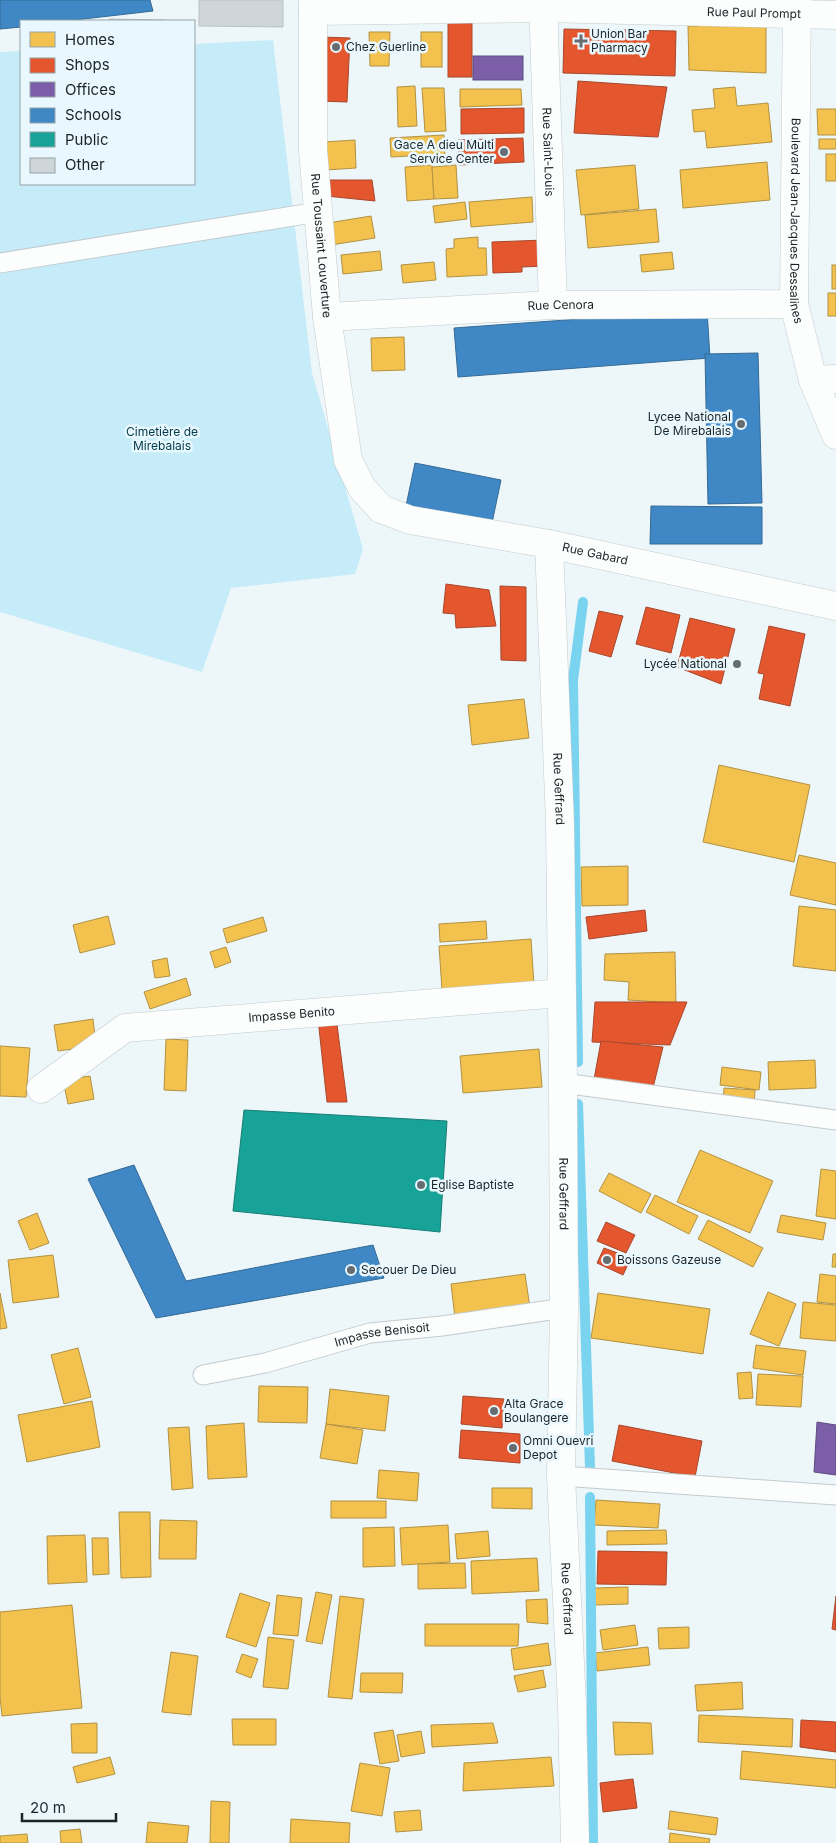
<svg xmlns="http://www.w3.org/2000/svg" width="836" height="1843" viewBox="0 0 836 1843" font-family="Inter,sans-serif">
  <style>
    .green { fill: #c6ecfa }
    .homes { fill: #f2c14e; stroke: #b29242 }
    .shops { fill: #e4572e; stroke: #a8472c }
    .offices { fill: #7b5ea7; stroke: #5e4c80 }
    .schools { fill: #3f88c5; stroke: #346a95 }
    .public { fill: #17a398; stroke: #187d76 }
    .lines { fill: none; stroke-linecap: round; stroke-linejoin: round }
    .stream { stroke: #7ad3ef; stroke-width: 10 }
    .building { fill: #ced6d9; stroke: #b9c1c4 }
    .service-casing { stroke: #c3cbce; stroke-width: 21 }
    .minor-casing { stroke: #c3cbce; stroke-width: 29 }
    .secondary-casing { stroke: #c3cbce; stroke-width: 29 }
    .service { stroke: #fcfefe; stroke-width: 19 }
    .minor { stroke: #fcfefe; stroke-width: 28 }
    .secondary { stroke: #fcfefe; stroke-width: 28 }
    .poi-dot { fill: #656d70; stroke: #e8f8fe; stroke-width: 2 }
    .labels { text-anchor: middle; stroke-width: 5; stroke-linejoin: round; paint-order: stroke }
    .street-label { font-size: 12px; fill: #1c2326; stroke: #e8f8fe }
    .poi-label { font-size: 12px; fill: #1c2326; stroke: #e8f8fe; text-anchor: start }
    .park-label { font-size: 12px; fill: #003949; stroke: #e8f8fe }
  </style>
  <rect width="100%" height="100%" fill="#edf6f9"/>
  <polygon class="green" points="273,40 312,373 363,549 355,574 231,588 202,672 0,612 0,52 21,51 21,184 194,184 194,44"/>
  <g class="homes">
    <polygon points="766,20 766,73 689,70 688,26 698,26 698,21"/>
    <polygon points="369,32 390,32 389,66 370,66"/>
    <rect x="421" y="32" width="21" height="35"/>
    <polygon points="415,86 417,126 398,127 397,87"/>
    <polygon points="735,87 737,106 768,103 772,142 707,148 705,131 694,132 692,110 715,108 713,89"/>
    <polygon points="422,88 444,88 446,131 425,132"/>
    <polygon points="460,89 521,89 522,105 460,107"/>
    <polygon points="817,109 836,109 836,135 818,135"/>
    <polygon points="444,135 445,154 391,157 390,138"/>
    <rect x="819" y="139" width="17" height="10"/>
    <polygon points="355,140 356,168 326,170 324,142"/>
    <rect x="826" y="154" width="10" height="27"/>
    <polygon points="767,162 770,200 683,208 680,170"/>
    <polygon points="432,165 434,199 407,201 405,167"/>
    <polygon points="456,165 458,198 434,199 432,167"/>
    <polygon points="635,165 639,209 581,215 576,170"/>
    <polygon points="532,197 533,222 471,227 469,202"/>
    <polygon points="465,202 467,219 435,223 433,206"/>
    <polygon points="656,209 659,242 588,248 585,215"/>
    <polygon points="371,216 375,238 331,245 328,223"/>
    <polygon points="478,237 478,248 486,248 487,275 447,277 446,249 454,248 454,239"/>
    <polygon points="380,251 382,270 343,274 341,255"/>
    <polygon points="672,252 674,269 642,272 640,255"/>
    <polygon points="434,262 436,280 403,283 401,265"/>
    <rect x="832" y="265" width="4" height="24"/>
    <rect x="828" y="293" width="8" height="23"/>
    <polygon points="404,337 405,370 372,371 371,338"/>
    <polygon points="524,699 529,738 472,745 468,705"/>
    <polygon points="719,765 810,785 794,862 703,842"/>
    <polygon points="799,855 836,863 836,905 790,895"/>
    <polygon points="628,866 628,905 582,906 581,867"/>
    <polygon points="799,906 836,910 836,971 793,966"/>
    <polygon points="108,916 115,944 80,953 73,925"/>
    <polygon points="263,917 267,931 227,943 223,929"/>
    <polygon points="486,921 487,939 440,942 439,924"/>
    <polygon points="531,939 534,985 442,990 439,946"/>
    <polygon points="226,947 231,962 215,968 210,952"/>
    <polygon points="675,952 676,1003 628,1000 629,982 604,980 605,954"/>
    <polygon points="167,958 170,976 155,978 152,961"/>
    <polygon points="186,978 191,995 150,1009 144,992"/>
    <polygon points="93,1019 96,1046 58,1051 54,1025"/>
    <polygon points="166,1039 188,1040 186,1091 164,1090"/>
    <polygon points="0,1046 30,1048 26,1097 0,1096"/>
    <polygon points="539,1049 542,1087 463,1093 460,1056"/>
    <polygon points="815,1060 816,1088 769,1090 768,1062"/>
    <polygon points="722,1067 761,1072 759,1090 720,1085"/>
    <polygon points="90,1076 94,1099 68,1104 63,1080"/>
    <polygon points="724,1088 755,1090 754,1107 723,1105"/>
    <polygon points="700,1150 773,1181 750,1233 677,1202"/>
    <polygon points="821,1169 836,1171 836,1219 816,1216"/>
    <polygon points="609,1173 651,1194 641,1213 599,1191"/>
    <polygon points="655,1195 698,1216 689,1234 646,1212"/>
    <polygon points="37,1213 49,1243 30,1250 18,1221"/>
    <polygon points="781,1215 826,1223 823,1240 777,1232"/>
    <polygon points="708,1220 763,1248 753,1267 698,1239"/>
    <polygon points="833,1254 836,1254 836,1267 832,1267"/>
    <polygon points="53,1255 59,1297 13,1303 8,1260"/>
    <polygon points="525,1274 530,1308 455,1318 451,1284"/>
    <polygon points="820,1274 836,1276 836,1304 817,1302"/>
    <polygon points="768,1292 796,1304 779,1346 750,1334"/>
    <polygon points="0,1293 7,1328 0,1329"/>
    <polygon points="598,1293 710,1309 703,1354 591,1338"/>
    <polygon points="803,1302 836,1305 836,1341 800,1338"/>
    <polygon points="756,1345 806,1351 803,1375 753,1368"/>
    <polygon points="78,1348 91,1397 64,1404 51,1355"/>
    <polygon points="751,1372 753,1398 739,1399 737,1373"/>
    <polygon points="758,1374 803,1376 801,1407 756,1405"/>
    <polygon points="259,1386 308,1387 307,1423 258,1422"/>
    <polygon points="330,1389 389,1396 385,1431 326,1424"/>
    <polygon points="92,1401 100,1447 27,1462 18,1415"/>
    <polygon points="244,1423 247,1477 208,1479 206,1426"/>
    <polygon points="326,1424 363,1430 357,1464 320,1458"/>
    <polygon points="189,1427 193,1488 172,1490 168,1428"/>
    <polygon points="379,1470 419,1473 417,1501 377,1498"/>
    <polygon points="492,1488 532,1488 532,1509 492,1508"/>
    <polygon points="596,1500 660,1504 658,1528 594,1525"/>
    <rect x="331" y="1501" width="55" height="17"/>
    <polygon points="119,1512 150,1512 151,1577 121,1578"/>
    <polygon points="160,1520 197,1521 196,1559 159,1559"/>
    <polygon points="448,1525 450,1562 402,1565 400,1528"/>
    <polygon points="394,1527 395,1566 363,1567 363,1528"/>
    <polygon points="666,1530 667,1544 607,1545 607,1531"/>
    <polygon points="488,1531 490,1556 457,1559 455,1534"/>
    <polygon points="85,1535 87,1582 48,1584 47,1536"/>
    <polygon points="92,1538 108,1538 109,1574 93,1575"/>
    <polygon points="537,1558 539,1591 472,1594 471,1561"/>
    <polygon points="465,1563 466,1588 418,1589 418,1564"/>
    <polygon points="628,1587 628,1604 595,1605 594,1588"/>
    <polygon points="316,1592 332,1595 322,1644 306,1641"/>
    <polygon points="240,1593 270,1603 256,1647 226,1637"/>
    <polygon points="277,1595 302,1598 298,1636 273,1634"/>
    <polygon points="340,1596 364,1599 352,1699 328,1697"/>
    <polygon points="547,1599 548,1624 527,1622 526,1600"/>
    <polygon points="72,1605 82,1708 2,1716 0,1697 0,1612"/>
    <polygon points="425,1624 519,1624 518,1646 425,1646"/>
    <polygon points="635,1625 638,1645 603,1650 600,1630"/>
    <polygon points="689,1627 689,1648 659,1649 658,1628"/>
    <polygon points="268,1637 294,1640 288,1689 263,1687"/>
    <polygon points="548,1643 551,1665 514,1670 511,1649"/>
    <polygon points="648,1647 650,1665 597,1671 595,1653"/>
    <polygon points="171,1652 198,1656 191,1715 162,1712"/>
    <polygon points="242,1654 258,1659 251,1678 236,1672"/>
    <polygon points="543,1670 546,1687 518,1692 514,1676"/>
    <polygon points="361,1673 403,1673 402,1693 360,1692"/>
    <polygon points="742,1682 743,1709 697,1711 695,1685"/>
    <polygon points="699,1715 793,1719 792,1747 698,1742"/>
    <polygon points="232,1719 276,1719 276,1745 233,1745"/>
    <polygon points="613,1722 651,1723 653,1754 615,1755"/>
    <polygon points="97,1723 97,1753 72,1753 71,1724"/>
    <polygon points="493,1723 498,1743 432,1747 431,1725"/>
    <polygon points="393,1730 399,1761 380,1764 374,1733"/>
    <polygon points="421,1731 425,1753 401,1757 397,1735"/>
    <polygon points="742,1751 836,1760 836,1788 740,1779"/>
    <polygon points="110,1757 115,1774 77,1783 73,1767"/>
    <polygon points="551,1757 554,1786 463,1791 464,1763"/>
    <polygon points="360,1763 390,1768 382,1816 351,1811"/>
    <polygon points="211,1801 230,1802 229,1843 210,1843"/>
    <polygon points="420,1810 422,1830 396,1832 394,1812"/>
    <polygon points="670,1811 718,1818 716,1835 668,1829"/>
    <polygon points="291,1819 350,1823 349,1843 290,1843"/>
    <polygon points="148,1822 189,1826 187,1843 146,1843"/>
    <polygon points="80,1829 82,1843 61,1843 60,1831"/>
    <polygon points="670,1833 710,1839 709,1843 669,1843"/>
    <polygon points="27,1834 28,1843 0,1843 0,1836"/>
  </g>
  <g class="shops">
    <rect x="448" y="23" width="24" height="54"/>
    <polygon points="564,29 676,31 675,76 563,73"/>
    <polygon points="321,37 350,38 347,102 319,101"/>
    <polygon points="578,81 667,87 658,137 574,133"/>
    <polygon points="524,108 524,133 461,134 461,109"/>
    <polygon points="523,138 524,162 459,165 458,140"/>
    <polygon points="325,180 372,180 375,201 326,196"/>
    <polygon points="544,240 545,266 522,267 522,272 493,273 492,242"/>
    <polygon points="446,584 489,590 496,626 456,628 455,614 443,613"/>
    <polygon points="500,586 526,587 526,661 501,660"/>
    <polygon points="646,607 680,615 671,653 636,644"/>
    <polygon points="599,611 623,616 611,657 589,651"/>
    <polygon points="690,618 735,629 721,684 677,667"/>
    <polygon points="769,626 805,634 790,706 759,699 764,674 758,673"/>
    <polygon points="645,910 647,931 589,939 586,917"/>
    <polygon points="595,1002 687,1002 670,1045 592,1042"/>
    <polygon points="336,1017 347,1102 327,1102 318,1019"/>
    <polygon points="601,1041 663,1047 651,1096 593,1085"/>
    <polygon points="606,1222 635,1235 626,1253 597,1241"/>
    <polygon points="604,1248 631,1258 623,1275 597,1263"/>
    <polygon points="463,1396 504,1399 502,1428 461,1424"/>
    <polygon points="619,1425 702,1441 695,1477 612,1461"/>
    <polygon points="461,1430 520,1434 520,1463 459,1458"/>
    <polygon points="598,1551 667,1552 666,1585 597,1584"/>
    <polygon points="836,1596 836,1630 832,1629"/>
    <polygon points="801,1720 836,1722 836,1752 800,1747"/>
    <polygon points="633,1779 637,1808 603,1812 600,1783"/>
  </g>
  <g class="offices">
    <rect x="473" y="56" width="50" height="24"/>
    <polygon points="817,1422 836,1425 836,1475 814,1472"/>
  </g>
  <g class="schools">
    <polygon points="0,0 150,0 153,11 66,21 21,21 21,27 0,29"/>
    <polygon points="707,310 710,358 458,377 454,328"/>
    <polygon points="758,353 762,503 708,504 705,354"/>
    <polygon points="415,463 501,480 492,523 406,506"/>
    <polygon points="651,506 762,507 762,544 650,544"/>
    <polygon points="134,1165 186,1281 373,1245 384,1278 156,1318 88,1179"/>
  </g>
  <polygon class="public" points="244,1110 447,1121 440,1232 233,1211"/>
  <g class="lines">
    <g class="stream">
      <polyline points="578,1062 573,680 583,602"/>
      <polyline points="578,1104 590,1467"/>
      <polyline points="590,1497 593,1843"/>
    </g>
  </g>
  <g class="building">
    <polygon points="199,0 283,0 283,27 199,26"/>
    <polygon points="109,19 165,20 165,21 109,21"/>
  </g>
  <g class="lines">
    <defs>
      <g id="service">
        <polyline points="0,263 318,212"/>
        <polyline points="563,1083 836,1120"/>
        <path id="s1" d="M203,1375L265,1363L370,1333L442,1326L564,1308"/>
        <polyline points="561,1476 836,1495"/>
      </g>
      <g id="minor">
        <path id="s2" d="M313,0V150L327,317L348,460L362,488L381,509L410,520L549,544L836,606"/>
        <path id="s3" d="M543,0L553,305"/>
        <path id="s4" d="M313,11L543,8L836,15"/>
        <path id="s5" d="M327,317L553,305L794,304"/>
        <polyline points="813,380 836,379"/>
        <path id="s6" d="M549,544L560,823L563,1083L564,1308L561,1476L572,1704L575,1843"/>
        <path id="s7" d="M41,1089L125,1028L562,993"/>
      </g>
      <g id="secondary">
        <path id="s8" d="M797,0L794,304L813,380L836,435"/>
      </g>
    </defs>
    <use href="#service" class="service-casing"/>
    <use href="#minor" class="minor-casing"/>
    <use href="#secondary" class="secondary-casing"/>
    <use href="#service" class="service"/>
    <use href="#minor" class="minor"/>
    <use href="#secondary" class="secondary"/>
  </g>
  <g class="poi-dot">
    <path d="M578.5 33.5h5v5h5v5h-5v5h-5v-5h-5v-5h5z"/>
    <circle cx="336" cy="47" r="5"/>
    <circle cx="504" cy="152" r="5"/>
    <circle cx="741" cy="424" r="5"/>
    <circle cx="737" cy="664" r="5"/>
    <circle cx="421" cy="1185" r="5"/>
    <circle cx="607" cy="1260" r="5"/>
    <circle cx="351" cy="1270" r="5"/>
    <circle cx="494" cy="1411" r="5"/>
    <circle cx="513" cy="1448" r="5"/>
  </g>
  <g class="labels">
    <g class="street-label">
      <text dy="4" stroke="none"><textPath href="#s4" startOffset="441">Rue Paul Prompt</textPath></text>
      <text dy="4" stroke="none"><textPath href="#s3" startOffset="152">Rue Saint-Louis</textPath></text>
      <text dy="4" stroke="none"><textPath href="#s8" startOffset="221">Boulevard Jean-Jacques Dessalines</textPath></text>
      <text dy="4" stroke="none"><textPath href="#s2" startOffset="246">Rue Toussaint Louverture</textPath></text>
      <text dy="4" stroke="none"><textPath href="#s5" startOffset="234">Rue Cenora</textPath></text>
      <text dy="4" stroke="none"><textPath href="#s2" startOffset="741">Rue Gabard</textPath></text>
      <text dy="4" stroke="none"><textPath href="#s6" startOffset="245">Rue Geffrard</textPath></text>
      <text dy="4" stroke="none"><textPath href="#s7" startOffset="271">Impasse Benito</textPath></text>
      <text dy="4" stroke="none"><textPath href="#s6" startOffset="650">Rue Geffrard</textPath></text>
      <text dy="4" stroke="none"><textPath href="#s1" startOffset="184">Impasse Benisoit</textPath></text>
      <text dy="4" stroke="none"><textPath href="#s6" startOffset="1055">Rue Geffrard</textPath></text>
    </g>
    <g class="poi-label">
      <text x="591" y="38">Union Bar<tspan x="591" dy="14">Pharmacy</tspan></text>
      <text x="346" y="51">Chez Guerline</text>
      <text x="494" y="149" text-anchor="end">Gace A dieu Multi<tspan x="494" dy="14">Service Center</tspan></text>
      <text x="731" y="421" text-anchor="end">Lycee National<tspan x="731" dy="14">De Mirebalais</tspan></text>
      <text x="727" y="668" text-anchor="end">Lycée National</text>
      <text x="431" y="1189">Eglise Baptiste</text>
      <text x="617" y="1264">Boissons Gazeuse</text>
      <text x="361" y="1274">Secouer De Dieu</text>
      <text x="504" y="1408">Alta Grace<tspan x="504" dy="14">Boulangere</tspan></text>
      <text x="523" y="1445">Omni Ouevri<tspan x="523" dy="14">Depot</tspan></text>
    </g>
    <g class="park-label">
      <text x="162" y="436">Cimetière de<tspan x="162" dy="14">Mirebalais</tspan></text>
    </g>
  </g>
  <rect x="20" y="20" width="175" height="165" fill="#e8f8fe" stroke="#96a3a8"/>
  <rect x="30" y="32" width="25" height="15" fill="#f2c14e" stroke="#96a3a8"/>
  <text x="65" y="45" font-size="15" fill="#1c2326">Homes</text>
  <rect x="30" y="58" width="25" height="15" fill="#e4572e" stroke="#96a3a8"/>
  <text x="65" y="70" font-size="15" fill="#1c2326">Shops</text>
  <rect x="30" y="82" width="25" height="15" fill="#7b5ea7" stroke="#96a3a8"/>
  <text x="65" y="95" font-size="15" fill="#1c2326">Offices</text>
  <rect x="30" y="108" width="25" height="15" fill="#3f88c5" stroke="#96a3a8"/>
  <text x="65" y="120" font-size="15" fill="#1c2326">Schools</text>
  <rect x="30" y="132" width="25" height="15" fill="#17a398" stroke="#96a3a8"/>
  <text x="65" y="145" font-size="15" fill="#1c2326">Public</text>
  <rect x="30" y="158" width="25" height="15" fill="#ced6d9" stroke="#96a3a8"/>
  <text x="65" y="170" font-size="15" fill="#1c2326">Other</text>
  <path d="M22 1813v8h94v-8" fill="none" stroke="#1c2326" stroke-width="2.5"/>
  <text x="30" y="1813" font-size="15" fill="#1c2326" stroke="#e8f8fe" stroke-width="4" paint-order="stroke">20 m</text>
</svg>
